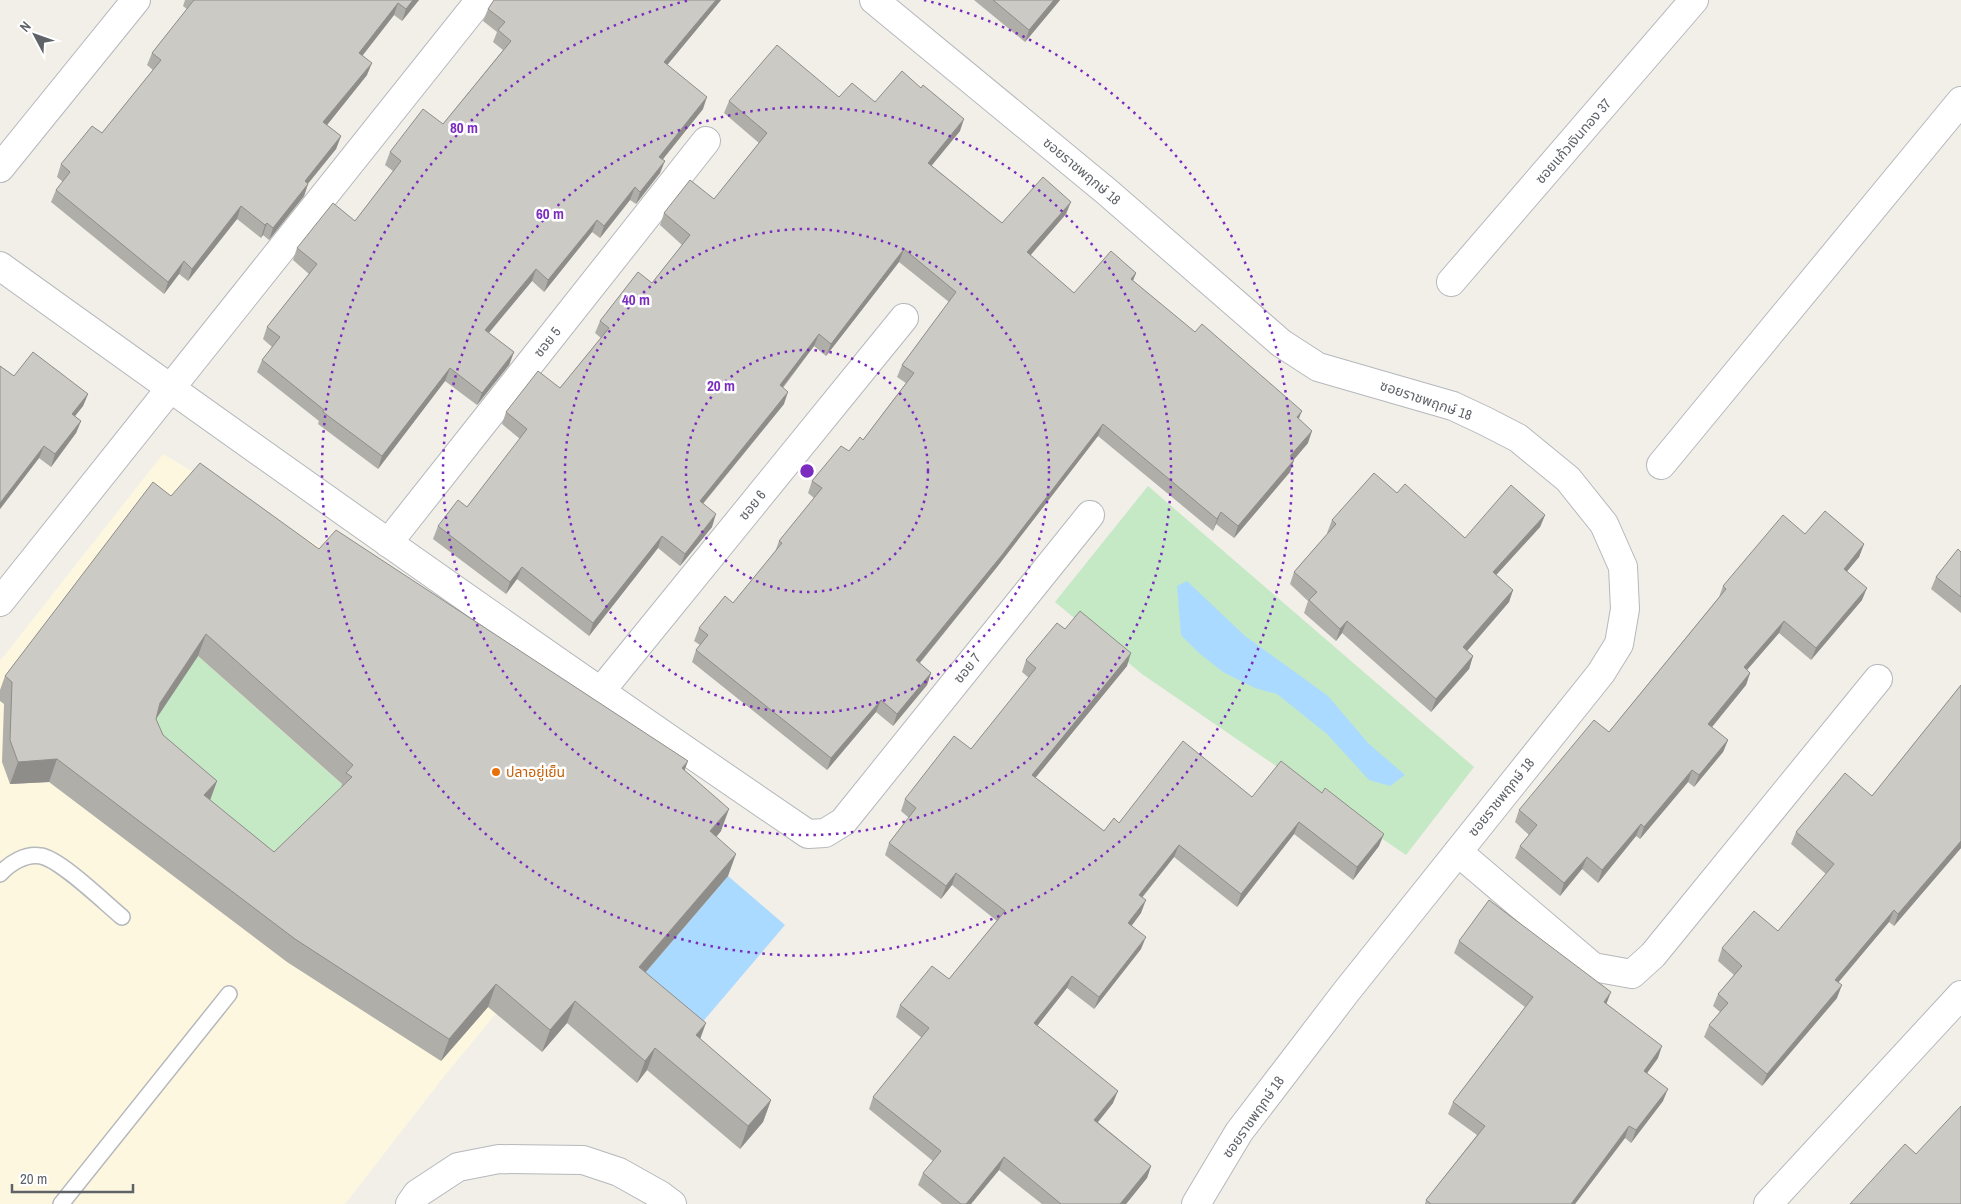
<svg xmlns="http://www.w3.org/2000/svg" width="1961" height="1204" viewBox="0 0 1961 1204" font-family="'Archivo Narrow','Noto Sans Thai',sans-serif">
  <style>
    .commercial { fill: #fef7e0 }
    .green { fill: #c5e8c5 }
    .water { fill: #aadaff }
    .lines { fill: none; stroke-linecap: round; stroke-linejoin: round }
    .lane-casing { stroke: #b5b8bc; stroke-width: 18 }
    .street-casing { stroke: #b5b8bc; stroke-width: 30 }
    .lane { stroke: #fff; stroke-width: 15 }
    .street { stroke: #fff; stroke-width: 28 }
    .wall { fill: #afaea9; fill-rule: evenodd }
    .shaded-wall { fill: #8f8d8a }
    .building { fill: #cccac5; stroke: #8f8d8a; fill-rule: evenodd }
    .ring { fill: none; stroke: #7b2cbf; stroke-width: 2.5; stroke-dasharray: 2.5 5 }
    .food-dot { fill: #e8710a; stroke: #fff; stroke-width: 2 }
    .labels { text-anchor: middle; stroke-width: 5; stroke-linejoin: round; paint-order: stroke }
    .street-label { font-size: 14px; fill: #5f6368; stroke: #fff }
    .food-label { font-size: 14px; fill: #c56008; stroke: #fff; text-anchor: start }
    .centre { fill: #7b2cbf; stroke: #fff; stroke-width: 2.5 }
    .ring-label { font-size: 15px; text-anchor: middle; font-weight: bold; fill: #7b2cbf; stroke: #fff; stroke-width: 5; stroke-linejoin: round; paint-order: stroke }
  </style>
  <rect width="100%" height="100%" fill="#f1efe8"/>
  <polygon class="commercial" points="163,454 319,546 685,784 442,1079 345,1204 0,1204 0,661"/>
  <g class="green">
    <polygon points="1148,486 1474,767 1406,855 1142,674 1055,602"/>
    <polygon points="144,615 199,657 345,787 266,874 155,758"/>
  </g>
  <g class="water">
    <polygon points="1187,581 1245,636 1328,696 1368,743 1405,775 1390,786 1369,780 1327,734 1277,694 1255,688 1223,672 1199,653 1181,635 1177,586"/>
    <polygon points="728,876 785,925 689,1038 631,989"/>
  </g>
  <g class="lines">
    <defs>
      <g id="lane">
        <path d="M0,874C10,863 26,853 41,856C60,859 105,903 122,917"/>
        <polyline points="61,1204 229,994"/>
      </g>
      <g id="street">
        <polyline points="874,0 1106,191 1281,343 1318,367 1453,406 1485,421 1518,438 1568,479 1604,524 1623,567 1625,609 1619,644 1601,673 1346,992 1239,1132 1196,1204"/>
        <polyline points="0,168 136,0"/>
        <path d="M0,266C267,458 536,649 808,834L825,833L843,822L1090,515"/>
        <polyline points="1451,282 1694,0"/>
        <polyline points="1661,465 1961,101"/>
        <polyline points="388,543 706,141"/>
        <polyline points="0,602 480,0"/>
        <polyline points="600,692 904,318"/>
        <polyline points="1458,852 1593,967 1632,974 1653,955 1878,679"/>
        <polyline points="410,1204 417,1194 458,1167 499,1159 583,1160 619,1172 660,1195 672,1204"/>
        <polyline points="1768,1204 1961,995"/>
      </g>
    </defs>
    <use href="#lane" class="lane-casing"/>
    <use href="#street" class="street-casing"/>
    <use href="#lane" class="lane"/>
    <use href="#street" class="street"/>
  </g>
  <g class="wall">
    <polygon points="185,0 419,0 402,21 394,15 363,55 367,75 327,125 341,136 336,149 308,184 304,196 269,240 263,235 261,238 237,219 188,281 179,274 164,294 51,202 56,190 63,182 57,177 61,164 102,133 153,70 147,65 152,53 187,9 183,6"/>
    <polygon points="721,0 667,65 703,109 663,159 660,173 636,204 630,200 600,238 592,232 544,292 532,281 489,333 514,352 509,365 477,405 445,381 378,469 318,424 319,421 257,372 262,360 272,347 263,339 267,327 309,274 293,260 297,248 355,221 393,171 385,165 390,152 443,124 503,50 493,42 497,32 483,21 488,9"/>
    <polygon points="974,0 1060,0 1025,42"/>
    <polygon points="839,97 875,102 960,131 931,165 1002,223 1066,214 1030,255 1074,293 1136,273 1133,281 1299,419 1308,443 1294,459 1290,472 1234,538 1216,524 1213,531 1098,436 997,567 920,663 931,673 927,685 893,726 876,712 827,770 692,662 696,650 700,645 694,641 699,628 733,603 775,552 779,541 814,498 808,493 812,481 863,440 906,383 897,377 902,365 949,302 899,262 826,356 814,346 783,388 784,404 703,504 712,527 680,566 658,548 589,636 517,579 506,594 433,539 438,526 467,507 520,439 502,424 506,412 560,388 601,338 595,333 600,321 652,283 682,245 660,225 664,213 714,199 759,143 724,113 729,101"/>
    <polygon points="0,366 14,376 88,394 83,406 75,416 81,421 76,433 51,467 39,458 0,509"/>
    <polygon points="1397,493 1465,538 1545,515 1540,527 1496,575 1513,590 1509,602 1467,651 1473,656 1469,669 1431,712 1342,633 1336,641 1304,613 1308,601 1290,584 1294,572 1328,533 1327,533 1332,520"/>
    <path d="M171,496L319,549L685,770L721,831L716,837L728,876L646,972L700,1039L771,1100L763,1122L740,1149L647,1070L637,1083L567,1023L542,1052L488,1007L441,1061L287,962L49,782L10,784L2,762L4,704L0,701V690L5,676ZM198,656L342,784L341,788L274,852L210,800L217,781L163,735L156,719Z"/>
    <polygon points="1805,534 1864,544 1859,557 1847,571 1862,600 1811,660 1779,633 1747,670 1750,673 1746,685 1711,727 1728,740 1723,752 1694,787 1688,782 1640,839 1636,836 1598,883 1582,869 1560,896 1515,858 1520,846 1529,835 1515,822 1519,810 1609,732 1719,597 1723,586"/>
    <polygon points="1961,552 1961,613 1931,589 1936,577"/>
    <polygon points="1065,629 1127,666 1035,777 1104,831 1119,823 1252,797 1379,846 1353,880 1294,834 1237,907 1174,857 1142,898 1141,913 1131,926 1141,949 1094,1009 1067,988 1037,1026 1113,1103 1098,1122 1151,1166 1147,1178 1126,1204 1042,1204 999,1170 971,1204 942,1204 918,1185 923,1173 933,1161 869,1109 873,1097 922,1038 896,1017 900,1005 949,979 997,921 952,885 941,899 885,855 889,843 909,818 901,811 905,799 971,749 1029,678 1022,672 1026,660"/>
    <polygon points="1961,685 1961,848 1894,926 1889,922 1838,983 1837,998 1762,1086 1704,1037 1709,1025 1720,1012 1713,1006 1718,994 1734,975 1718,961 1722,948 1778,931 1826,874 1791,844 1796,832 1872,796"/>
    <polygon points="1459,941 1607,1004 1658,1058 1647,1073 1663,1101 1631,1143 1625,1138 1575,1204 1425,1204 1426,1200 1477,1135 1448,1114 1453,1102 1525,1007 1454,953"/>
  </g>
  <g class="shaded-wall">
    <polygon points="413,0 419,0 402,21 406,9"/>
    <polygon points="716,0 721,0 659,75 664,62"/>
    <polygon points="1054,0 1060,0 1025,42 1029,30"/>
    <polygon points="398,3 394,15 355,65 359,53"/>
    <polygon points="372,63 367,75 319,135 323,122"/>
    <polygon points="707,97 703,109 655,169 659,157"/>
    <polygon points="964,119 960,131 924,175 928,163"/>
    <polygon points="341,136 336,149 300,193 305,181"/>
    <polygon points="665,161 660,173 636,204 640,192"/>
    <polygon points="308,184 304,196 269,240 273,228"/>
    <polygon points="635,187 630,200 600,238 604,226"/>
    <polygon points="1071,202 1066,214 1023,264 1027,252"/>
    <polygon points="241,206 237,219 188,281 192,269"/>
    <polygon points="597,220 592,232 544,292 548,280"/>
    <polygon points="267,223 263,235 261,238 265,225"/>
    <polygon points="904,249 899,262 826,356 831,344"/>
    <polygon points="184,261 179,274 164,294 168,282"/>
    <polygon points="536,269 532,281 481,342 485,330"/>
    <polygon points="1136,273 1131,285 1131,279"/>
    <polygon points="819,334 814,346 775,397 780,385"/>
    <polygon points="514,352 509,365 477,405 482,393"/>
    <polygon points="450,368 445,381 378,469 382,456"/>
    <polygon points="788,392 784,404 695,513 700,501"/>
    <polygon points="88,394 83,406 67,426 72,414"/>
    <polygon points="1302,411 1297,423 1297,417"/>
    <polygon points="81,421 76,433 51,467 55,454"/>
    <polygon points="1103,424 1098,436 997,567 912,672 916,660"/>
    <polygon points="1312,431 1308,443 1286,469 1290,456"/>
    <polygon points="44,446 39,458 0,509 0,503"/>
    <polygon points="1294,460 1290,472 1234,538 1238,526"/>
    <polygon points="1221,512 1216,524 1213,531 1217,519"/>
    <polygon points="716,514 712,527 680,566 685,554"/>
    <polygon points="1545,515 1540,527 1488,584 1493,572"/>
    <polygon points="662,536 658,548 589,636 593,623"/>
    <polygon points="1864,544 1859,557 1839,581 1844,569"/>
    <polygon points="522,567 517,579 506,594 510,582"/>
    <polygon points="1867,588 1862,600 1811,660 1816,648"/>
    <polygon points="1513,590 1509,602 1459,660 1463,647"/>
    <polygon points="1347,621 1342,633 1336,641 1340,629"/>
    <polygon points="1784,621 1779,633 1739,679 1744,667"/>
    <polygon points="206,634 198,656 152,725 160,703"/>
    <polygon points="1131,653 1127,666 1028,787 1032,775"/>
    <polygon points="1473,656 1469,669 1431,712 1436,699"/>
    <polygon points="931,673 927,685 893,726 897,714"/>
    <polygon points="1750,673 1746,685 1704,737 1708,724"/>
    <polygon points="881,700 876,712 827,770 831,758"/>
    <polygon points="1728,740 1723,752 1694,787 1699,775"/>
    <polygon points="57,759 49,782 10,784 18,762"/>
    <polygon points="688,761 680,783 682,768"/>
    <polygon points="1692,770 1688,782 1640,839 1644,827"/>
    <polygon points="217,781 209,803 204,795"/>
    <polygon points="729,809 721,831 702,854 710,831"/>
    <polygon points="1299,822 1294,834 1237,907 1241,894"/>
    <polygon points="1641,824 1636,836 1598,883 1602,870"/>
    <polygon points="1384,834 1379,846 1353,880 1357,867"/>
    <polygon points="1961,841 1961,848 1894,926 1898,914"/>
    <polygon points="1179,845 1174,857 1134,907 1139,895"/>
    <polygon points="736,854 728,876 631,989 639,967"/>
    <polygon points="1587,857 1582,869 1560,896 1564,883"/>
    <polygon points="956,873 952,885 941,899 946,886"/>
    <polygon points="1146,900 1141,913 1124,936 1128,923"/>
    <polygon points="1894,910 1889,922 1830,992 1835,980"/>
    <polygon points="1146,937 1141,949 1094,1009 1099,997"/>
    <polygon points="1072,976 1067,988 1030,1035 1034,1023"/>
    <polygon points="496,984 488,1007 441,1061 449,1039"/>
    <polygon points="1842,985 1837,998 1762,1086 1767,1074"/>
    <polygon points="1611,992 1606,1005 1604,1002"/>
    <polygon points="575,1001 567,1023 542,1052 550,1030"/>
    <polygon points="706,1023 698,1045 696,1035"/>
    <polygon points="1662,1046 1658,1058 1640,1083 1644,1071"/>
    <polygon points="655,1048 647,1070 637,1083 645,1061"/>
    <polygon points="1668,1089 1663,1101 1631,1143 1636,1130"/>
    <polygon points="1118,1091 1113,1103 1090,1132 1094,1120"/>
    <polygon points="771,1100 763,1122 740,1149 748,1126"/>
    <polygon points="1629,1126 1625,1138 1575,1204 1571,1204"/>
    <polygon points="1004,1157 999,1170 971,1204 966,1204"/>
    <polygon points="1151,1166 1147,1178 1126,1204 1120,1204"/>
  </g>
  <g class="building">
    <polygon points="194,0 413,0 406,9 398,3 359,53 372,63 323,122 341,136 305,181 308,184 273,228 267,223 265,225 241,206 192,269 184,261 168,282 56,190 70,172 61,164 92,126 102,133 161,60 152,53"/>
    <polygon points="494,0 716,0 664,62 707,97 659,157 665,161 640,192 635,187 604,226 597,220 548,280 536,269 485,330 514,352 482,393 450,368 382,456 323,412 324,410 262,360 280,337 267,327 317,264 297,248 333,203 355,221 401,161 390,152 423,109 443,124 511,41 498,30 505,22 488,9"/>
    <polygon points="993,0 1054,0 1029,30"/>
    <polygon points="777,45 839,97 852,83 875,102 902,71 921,88 923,85 964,119 928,163 1002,223 1043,177 1071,202 1027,252 1074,293 1111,251 1136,273 1131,279 1195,332 1202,324 1302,411 1297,417 1312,431 1290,456 1294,460 1238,526 1221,512 1217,519 1103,424 1002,555 916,660 931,673 897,714 881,700 831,758 696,650 708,635 699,628 725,596 733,603 782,543 779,541 822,488 812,481 841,446 849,451 860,437 863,440 914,373 902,365 956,292 904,249 831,344 819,334 780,385 788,392 700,501 716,514 685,554 662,536 593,623 522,567 510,582 438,526 458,500 467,507 527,429 506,412 538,371 560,388 609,328 600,321 638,272 652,283 690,235 664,213 690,180 714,199 767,133 729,101"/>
    <polygon points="33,352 88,394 72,414 81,421 55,454 44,446 0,503 0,366 14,376"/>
    <path d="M200,463L319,549L336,530L688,761L682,768L729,809L710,831L736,854L639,967L706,1023L696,1035L771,1100L748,1126L655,1048L645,1061L575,1001L550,1030L496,984L449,1039L295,939L57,759L18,762L10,740L12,682L5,676L153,482L171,496ZM206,634L353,765L346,773L352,777L274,852L204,795L217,781L163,735L156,719L160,703Z"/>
    <polygon points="1374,473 1397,493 1405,484 1465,538 1511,485 1545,515 1493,572 1513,590 1463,647 1473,656 1436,699 1347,621 1340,629 1309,600 1317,592 1294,572 1336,524 1332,520"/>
    <polygon points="1825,511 1864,544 1844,569 1867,588 1816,648 1784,621 1744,667 1750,673 1708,724 1728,740 1699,775 1692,770 1644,827 1641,824 1602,870 1587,857 1564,883 1520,846 1537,825 1519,810 1594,720 1609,732 1726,589 1723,586 1783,515 1805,534"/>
    <polygon points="1958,549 1961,552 1961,597 1936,577"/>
    <polygon points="1080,611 1131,653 1032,775 1104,831 1114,818 1119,823 1183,741 1252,797 1281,761 1322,793 1325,788 1384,834 1357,867 1299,822 1241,894 1179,845 1139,895 1146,900 1128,923 1146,937 1099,997 1072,976 1034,1023 1118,1091 1094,1120 1151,1166 1120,1204 1061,1204 1004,1157 966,1204 961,1204 923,1173 941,1151 873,1097 929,1028 900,1005 932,966 949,979 1005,911 956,873 946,886 889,843 916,808 905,799 954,736 971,749 1036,668 1026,660 1057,623 1065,629"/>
    <polygon points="1961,685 1961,841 1898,914 1894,910 1835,980 1842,985 1767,1074 1709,1025 1728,1003 1718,994 1742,966 1722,948 1754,911 1778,931 1834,864 1796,832 1845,773 1872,796"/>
    <polygon points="1489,900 1611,992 1604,1002 1662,1046 1644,1071 1668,1089 1636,1130 1629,1126 1571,1204 1431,1204 1426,1200 1485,1126 1453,1102 1533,997 1459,941"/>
    <polygon points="1961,1106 1961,1204 1850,1204 1905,1144 1916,1154"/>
  </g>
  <g class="ring">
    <circle cx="807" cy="471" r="121"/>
    <circle cx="807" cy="471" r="242"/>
    <circle cx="807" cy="471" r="364"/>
    <path d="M924 0A485 485 0 1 1 690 0"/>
  </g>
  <circle class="food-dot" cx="496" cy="772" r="5"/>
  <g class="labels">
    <g class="street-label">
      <text transform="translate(1573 141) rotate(-49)" y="5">ซอยแก้วเงินทอง 37</text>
      <text transform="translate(1082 171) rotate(40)" y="5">ซอยราชพฤกษ์ 18</text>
      <text transform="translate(547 342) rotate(-52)" y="5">ซอย 5</text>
      <text transform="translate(1426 400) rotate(19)" y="5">ซอยราชพฤกษ์ 18</text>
      <text transform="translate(752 505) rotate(-51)" y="5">ซอย 6</text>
      <text transform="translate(967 668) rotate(-51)" y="5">ซอย 7</text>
      <text transform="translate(1501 797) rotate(-51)" y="5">ซอยราชพฤกษ์ 18</text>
      <text transform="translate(1253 1117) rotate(-55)" y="5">ซอยราชพฤกษ์ 18</text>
    </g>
    <g class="food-label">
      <text x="506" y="777">ปลาอยู่เย็น</text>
    </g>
  </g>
  <circle cx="807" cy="471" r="8" class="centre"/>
  <g class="ring-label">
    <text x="464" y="133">80 m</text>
    <text x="550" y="219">60 m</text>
    <text x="636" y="305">40 m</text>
    <text x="721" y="391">20 m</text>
  </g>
  <g transform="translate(35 35) rotate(311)" stroke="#ffffff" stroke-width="4" paint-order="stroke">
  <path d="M0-4L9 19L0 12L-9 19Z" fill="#5f6368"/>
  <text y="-8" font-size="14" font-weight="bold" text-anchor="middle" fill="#5f6368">N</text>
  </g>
  <path d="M12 1184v8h121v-8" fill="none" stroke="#5f6368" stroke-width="2.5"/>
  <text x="20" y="1184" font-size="15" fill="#5f6368" stroke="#ffffff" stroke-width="4" paint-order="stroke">20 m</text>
</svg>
